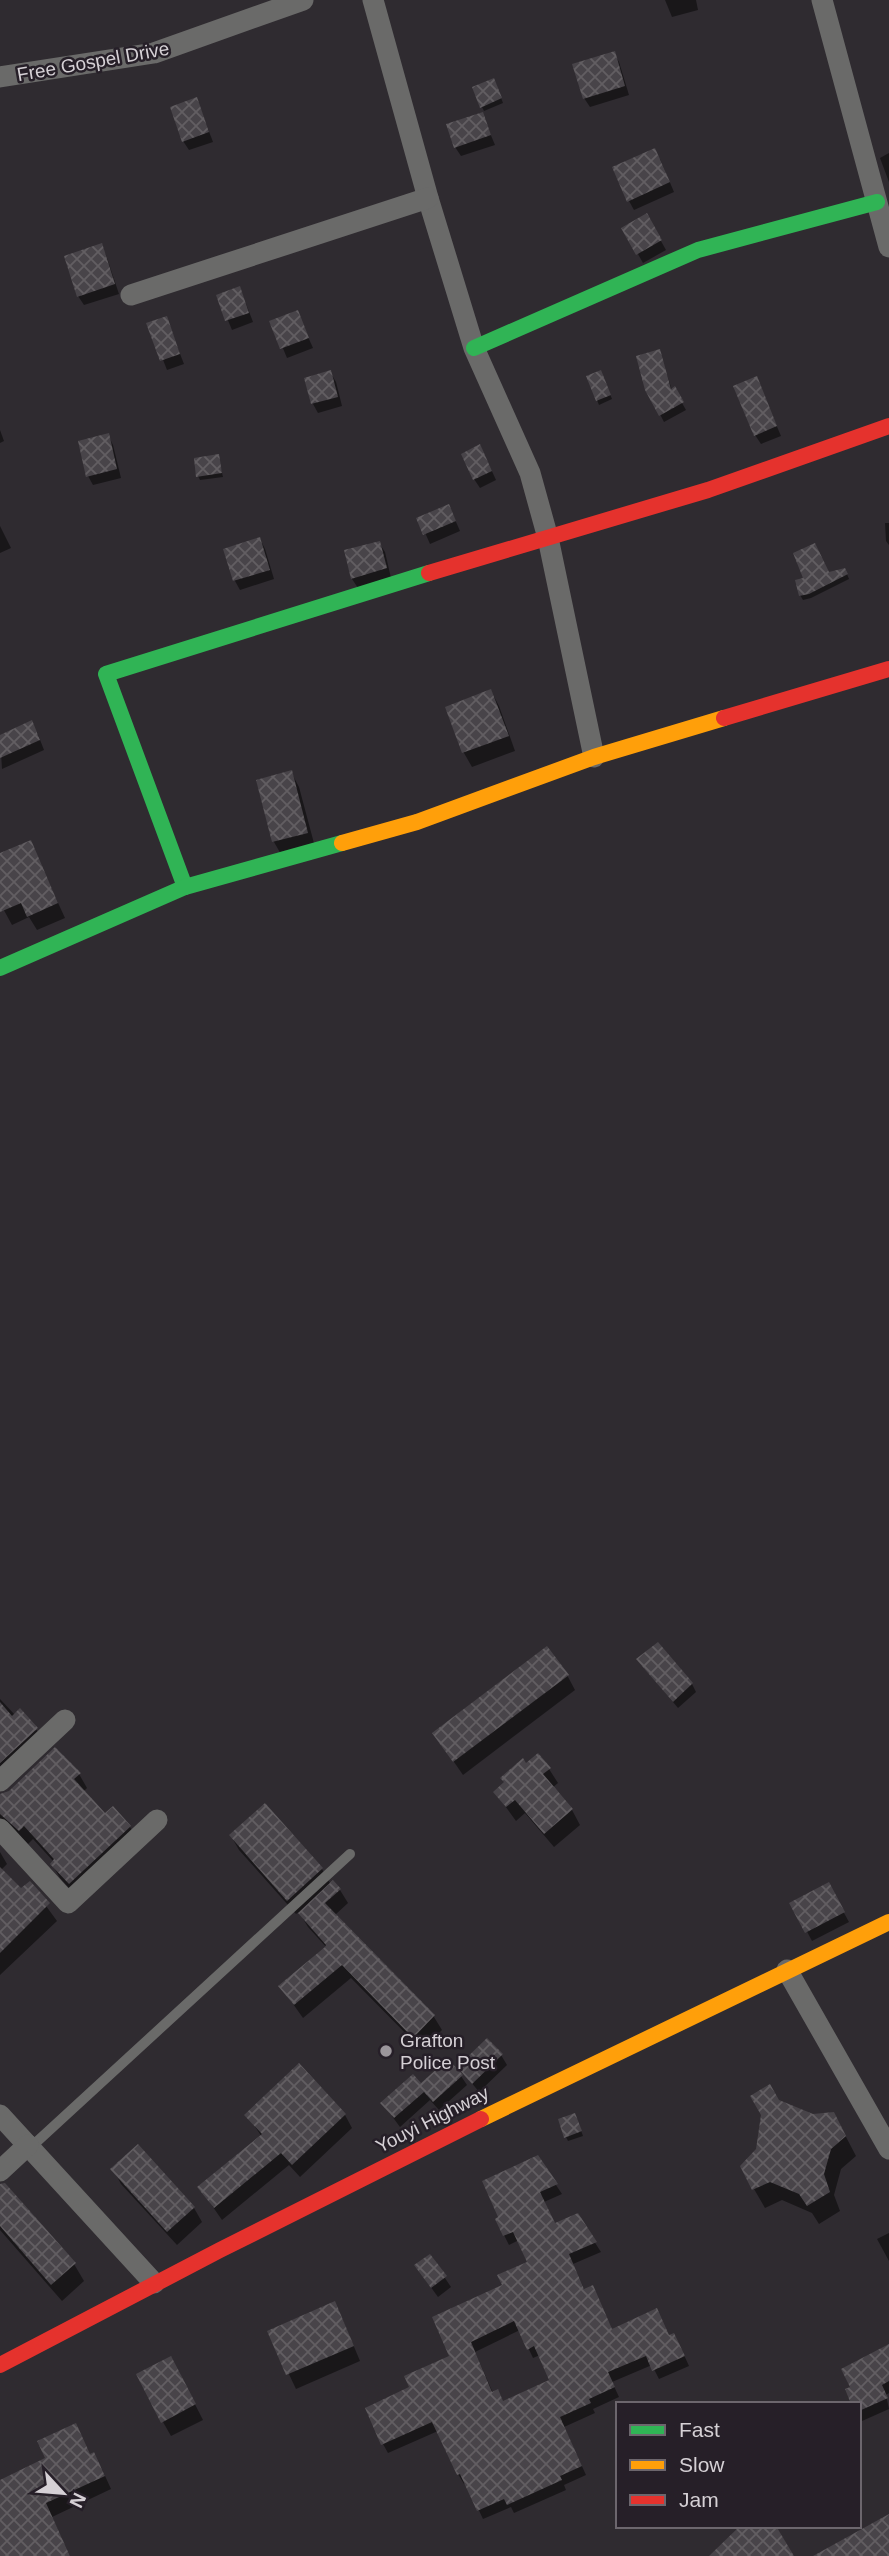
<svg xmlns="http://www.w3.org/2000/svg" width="889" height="2556" viewBox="0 0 889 2556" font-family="Helvetica,sans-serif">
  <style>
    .shadow { fill: #0007; fill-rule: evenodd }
    .building { fill: url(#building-cross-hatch); fill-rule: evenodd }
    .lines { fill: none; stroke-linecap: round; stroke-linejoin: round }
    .lane { stroke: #6a6a69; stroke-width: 10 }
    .street { stroke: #6a6a69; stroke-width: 21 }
    .fast { stroke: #30b455; stroke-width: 16 }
    .slow { stroke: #ff9f0a; stroke-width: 16 }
    .jam { stroke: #e5322d; stroke-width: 16 }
    .poi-dot { fill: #9b969b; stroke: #261f28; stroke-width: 2.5 }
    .labels { text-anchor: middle; stroke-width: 5; stroke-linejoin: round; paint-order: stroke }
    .street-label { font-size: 19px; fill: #d5d0d5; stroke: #261f28 }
    .poi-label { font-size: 19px; fill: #d5d0d5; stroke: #261f28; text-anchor: start }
  </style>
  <defs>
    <pattern id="building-cross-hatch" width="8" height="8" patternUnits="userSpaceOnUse" patternTransform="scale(1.75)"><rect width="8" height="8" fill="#484449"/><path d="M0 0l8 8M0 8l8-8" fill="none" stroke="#625e62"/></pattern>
  </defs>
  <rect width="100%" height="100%" fill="#2f2b30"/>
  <g class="shadow">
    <polygon points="665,0 696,0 698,10 672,17"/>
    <polygon points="614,53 619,62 629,95 590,107 584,98"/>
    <polygon points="496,84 503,103 484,111 482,107"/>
    <polygon points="197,100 213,142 189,150 183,141"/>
    <polygon points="482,114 495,145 461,156 455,147"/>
    <polygon points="889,153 889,182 880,158"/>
    <polygon points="660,159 674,192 634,210 629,201"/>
    <polygon points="647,216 666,250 643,263 624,229"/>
    <polygon points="101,246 106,255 119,294 84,305 78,296"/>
    <polygon points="240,288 253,322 232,330 218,296"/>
    <polygon points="297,312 313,348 287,358 272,322"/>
    <polygon points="166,318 184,364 167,370 149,324"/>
    <polygon points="659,351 672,390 674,389 686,410 664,422 647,389"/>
    <polygon points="330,372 336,382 342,406 318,413 313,404 306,379"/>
    <polygon points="603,376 612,399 599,405 588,377"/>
    <polygon points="756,378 781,436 761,444 755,435"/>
    <polygon points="0,430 4,441 0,443"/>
    <polygon points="108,435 113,445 121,478 93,485 88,476"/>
    <polygon points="218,456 223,477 200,480 198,476"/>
    <polygon points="485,456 496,480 480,488 474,479"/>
    <polygon points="449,506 460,531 430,544 419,519"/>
    <polygon points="885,523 889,523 889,545 886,541"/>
    <polygon points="0,526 11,548 0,553"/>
    <polygon points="260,539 265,549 274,579 240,590 235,581 225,550"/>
    <polygon points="379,543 385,552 391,578 358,588 352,579 346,551"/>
    <polygon points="828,574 847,574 849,579 811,598 803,600 800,595"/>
    <polygon points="491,691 499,706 515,751 472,767 464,753 447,708"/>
    <polygon points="37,732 44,750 2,769 0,737"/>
    <polygon points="291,772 299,787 315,847 282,856 274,842 258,781"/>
    <polygon points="30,842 65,918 37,930 29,917 12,925 0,903 0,855"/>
    <polygon points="643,1666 692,1684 696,1692 678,1708"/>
    <polygon points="567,1675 575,1690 463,1775 434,1733"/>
    <polygon points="0,1699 15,1715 36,1729 45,1743 0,1785"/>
    <polygon points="526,1765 549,1769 558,1783 552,1788 572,1810 580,1825 554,1847 525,1813 516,1821 495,1792"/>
    <polygon points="79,1774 87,1788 83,1792 105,1816 113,1808 130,1827 138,1841 78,1898 60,1878 52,1864 54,1862 33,1839 28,1844 13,1830 0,1834 0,1795"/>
    <polygon points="231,1836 322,1869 331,1885 340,1890 348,1903 335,1915 434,2017 442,2030 422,2050 351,1978 303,2018 281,1987 327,1948 308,1927 299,1912 296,1914 239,1850"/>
    <polygon points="0,1852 7,1864 1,1870 21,1891 30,1884 57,1921 0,1975"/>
    <polygon points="828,1884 849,1922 812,1941 792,1903"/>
    <polygon points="501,2055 507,2065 479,2092 459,2067"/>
    <polygon points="299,2066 345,2115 352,2128 300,2177 289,2165 222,2220 199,2187 262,2137 247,2115"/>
    <polygon points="461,2076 467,2085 439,2110 430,2100 400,2127 383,2104 421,2086"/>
    <polygon points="778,2102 813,2116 834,2114 856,2156 841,2169 834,2195 840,2211 819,2224 812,2213 782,2200 765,2208 754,2189 758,2150"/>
    <polygon points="577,2119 583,2136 568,2141 566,2137"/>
    <path d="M538,2158L562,2194L544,2202L555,2225L577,2215L601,2252L573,2264L585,2291L612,2331L669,2337L679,2344L689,2366L659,2379L652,2365L612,2382L619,2397L593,2409L595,2413L564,2427L586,2475L564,2485L566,2490L514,2513L511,2507L483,2519L466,2483L464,2484L458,2474L438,2431L388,2453L383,2444L412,2388L451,2357L504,2286L529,2263L519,2240L509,2245L504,2235ZM520,2330L533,2358L540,2355L551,2381L503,2402L493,2393L475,2352Z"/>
    <polygon points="113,2169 194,2208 202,2222 177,2245 121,2184"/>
    <polygon points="5,2184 74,2264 84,2281 62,2301 0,2230 0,2185"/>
    <polygon points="889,2233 889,2261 877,2239"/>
    <polygon points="430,2256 451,2287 438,2297 422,2275"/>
    <polygon points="342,2318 360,2361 296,2389 269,2332"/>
    <polygon points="889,2353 889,2393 886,2395 889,2409 862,2421 859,2416 859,2404"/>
    <polygon points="179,2373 203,2420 171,2436 163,2422"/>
    <polygon points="90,2455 101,2467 111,2489 52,2517 70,2556 0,2556 0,2482"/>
  </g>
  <g class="building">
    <polygon points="615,51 625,86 583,99 572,64"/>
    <polygon points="494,78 502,98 480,108 472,87"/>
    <polygon points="197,97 209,132 182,142 170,107"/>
    <polygon points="483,112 491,135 454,148 446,124"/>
    <polygon points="655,148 670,182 627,202 612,167"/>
    <polygon points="647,213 662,240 636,255 621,228"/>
    <polygon points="102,243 115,284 77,297 64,256"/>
    <polygon points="240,286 249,313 225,321 216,295"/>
    <polygon points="298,310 309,338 280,349 269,321"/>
    <polygon points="167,316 180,354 160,361 146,323"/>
    <polygon points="660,349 671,389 675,386 684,402 659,416 645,390 636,356"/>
    <polygon points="331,370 338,397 311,404 304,378"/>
    <polygon points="601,370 611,395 596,401 586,376"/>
    <polygon points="757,376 777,426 754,436 733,386"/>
    <polygon points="109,433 117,469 86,477 78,441"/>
    <polygon points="480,444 492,471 473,480 461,454"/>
    <polygon points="219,454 222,473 196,477 194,458"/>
    <polygon points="449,504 456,521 423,535 416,518"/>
    <polygon points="260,537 270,570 233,581 223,549"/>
    <polygon points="380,541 387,568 351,579 344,550"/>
    <polygon points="815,543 829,572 845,568 848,574 809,594 799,596 795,580 803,578 793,553"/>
    <polygon points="491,689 509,736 462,753 445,707"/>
    <polygon points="32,720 40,740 0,758 0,735"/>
    <polygon points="292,770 308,833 272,842 256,780"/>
    <polygon points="31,840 58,903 27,917 21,903 0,912 0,853"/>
    <polygon points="658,1642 693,1683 673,1702 636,1659"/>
    <polygon points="547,1646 569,1675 453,1762 432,1733"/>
    <polygon points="0,1702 12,1716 20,1708 38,1728 0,1763"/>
    <polygon points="55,1747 81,1773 74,1779 105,1813 113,1806 131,1826 69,1884 50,1864 54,1859 24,1826 19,1831 0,1814 0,1794 9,1791"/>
    <polygon points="538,1753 551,1768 543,1774 573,1809 544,1834 515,1800 506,1807 493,1792 504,1782 500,1778 523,1758 526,1763"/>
    <polygon points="265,1803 323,1868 287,1901 229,1835"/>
    <polygon points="0,1867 21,1888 30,1881 50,1903 0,1953"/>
    <polygon points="333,1880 341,1889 325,1903 435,2015 413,2038 342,1965 294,2005 278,1986 325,1947 326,1945 298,1913"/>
    <polygon points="829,1882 845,1912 805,1933 789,1903"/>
    <polygon points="487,2038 503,2054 472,2084 457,2067"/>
    <polygon points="448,2059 463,2075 433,2102 424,2092 394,2118 380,2103 413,2074 421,2083"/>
    <polygon points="299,2063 346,2114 292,2165 281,2153 214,2208 197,2187 262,2134 244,2115"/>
    <polygon points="770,2084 779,2100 813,2114 834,2112 846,2136 831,2149 824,2174 830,2192 807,2206 799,2194 770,2182 752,2190 740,2166 756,2149 761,2115 750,2096"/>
    <polygon points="575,2113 582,2131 564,2138 558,2119"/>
    <polygon points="138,2144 195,2207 167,2232 110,2169"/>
    <path d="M538,2155L558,2184L540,2192L555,2223L578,2213L597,2242L569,2254L584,2289L593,2285L612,2329L657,2308L669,2335L674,2333L685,2356L652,2371L646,2356L608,2372L615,2387L589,2399L591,2403L560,2417L582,2466L560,2476L562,2480L507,2505L504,2499L477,2511L460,2474L457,2475L432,2422L381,2445L365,2408L409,2387L404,2376L449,2356L432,2317L502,2285L497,2275L527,2262L513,2232L503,2236L495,2219L498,2217L482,2181ZM514,2321L527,2350L534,2346L549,2380L503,2401L498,2389L492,2392L471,2342Z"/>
    <polygon points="5,2183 76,2263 51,2285 0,2226 0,2184"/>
    <polygon points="430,2254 447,2276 431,2288 414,2265"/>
    <polygon points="335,2301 354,2346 286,2375 267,2331"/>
    <polygon points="889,2344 889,2381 882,2385 888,2398 859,2411 859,2404 851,2404 845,2389 850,2387 841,2369"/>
    <polygon points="171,2356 196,2404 161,2423 136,2374"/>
    <polygon points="76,2423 90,2454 94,2452 105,2476 46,2503 70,2556 0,2556 0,2480 45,2458 37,2441"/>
    <polygon points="889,2514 889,2556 813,2556"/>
    <polygon points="740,2526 776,2526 794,2556 709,2556"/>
  </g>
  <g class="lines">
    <polyline class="lane" points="30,2148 350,1854"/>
    <g class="street">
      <polyline points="373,0 428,198 474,348 530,473 548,538 594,757"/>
      <polyline points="822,0 889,247"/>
      <polyline points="0,77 154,53 303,0"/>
      <polyline points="131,295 428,198"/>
      <polyline points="0,1781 65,1720"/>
      <polyline points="0,1829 68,1903 157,1820"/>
      <polyline points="787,1970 889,2149"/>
      <polyline points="0,2115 154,2283"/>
      <polyline points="0,2171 28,2145"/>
    </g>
    <g class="fast">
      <polyline points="474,348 698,250 877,202"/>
      <polyline points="185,887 106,674 429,573"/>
      <polyline points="0,968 185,887 342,843"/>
    </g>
    <g class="slow">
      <polyline points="342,843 417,822 594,757 724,718"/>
      <polyline points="481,2119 889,1922"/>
    </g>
    <g class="jam">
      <polyline points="429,573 708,490 889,426"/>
      <polyline points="724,718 889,669"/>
      <polyline points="0,2365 220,2250 481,2119"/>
    </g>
  </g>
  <circle class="poi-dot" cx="386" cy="2051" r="7"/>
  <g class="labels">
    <g class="street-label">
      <text transform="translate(93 61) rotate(-10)" y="7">Free Gospel Drive</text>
      <text transform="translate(432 2119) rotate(-27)" y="7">Youyi Highway</text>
    </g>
    <g class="poi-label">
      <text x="400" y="2047">Grafton<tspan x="400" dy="22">Police Post</tspan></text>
    </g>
  </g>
  <rect x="616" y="2402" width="245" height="126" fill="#261f28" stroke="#6c666d" stroke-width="2"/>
  <rect x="630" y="2425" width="35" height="10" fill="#30b455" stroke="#6c666d" stroke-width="2"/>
  <text x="679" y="2437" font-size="21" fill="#d5d0d5">Fast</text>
  <rect x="630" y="2460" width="35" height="10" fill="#ff9f0a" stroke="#6c666d" stroke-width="2"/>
  <text x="679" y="2472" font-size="21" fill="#d5d0d5">Slow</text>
  <rect x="630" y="2495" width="35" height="10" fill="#e5322d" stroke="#6c666d" stroke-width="2"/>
  <text x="679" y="2507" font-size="21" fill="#d5d0d5">Jam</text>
  <g transform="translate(63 2493) rotate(116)" stroke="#261f28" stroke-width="5" paint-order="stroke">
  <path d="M0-5L12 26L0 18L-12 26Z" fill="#d5d0d5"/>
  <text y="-10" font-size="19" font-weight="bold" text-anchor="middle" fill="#d5d0d5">N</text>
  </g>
</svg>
